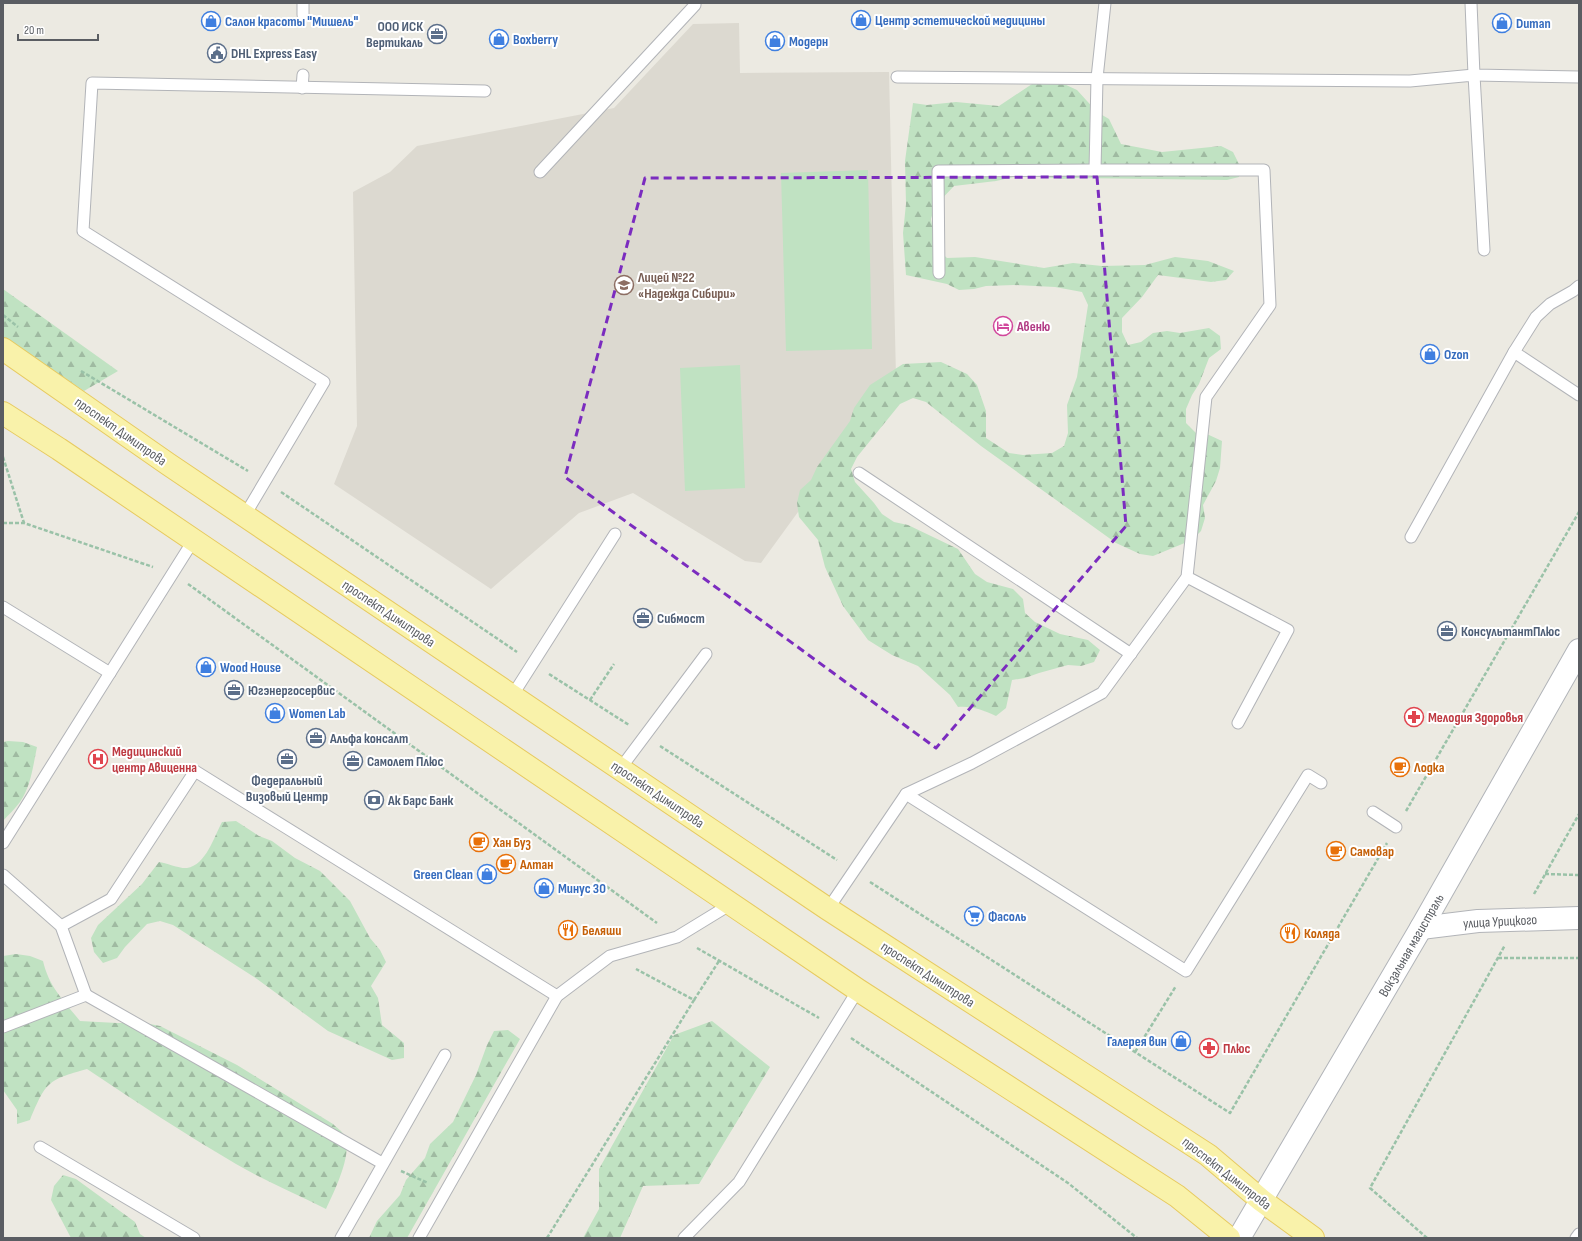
<svg xmlns="http://www.w3.org/2000/svg" width="1582" height="1241" viewBox="0 0 1582 1241" font-family="'Sofia Sans Condensed',sans-serif">
  <style>
    .education { fill: #dcd9d0 }
    .forest { fill: url(#forest-firs) }
    .pitch { fill: #c0e2c2 }
    .lines { fill: none; stroke-linecap: round; stroke-linejoin: round }
    .lane-casing { stroke: #b2b4b8; stroke-width: 13 }
    .street-casing { stroke: #b2b4b8; stroke-width: 24 }
    .secondary-casing { stroke: #b1b4b9; stroke-width: 24 }
    .primary-casing { stroke: #e7ca60; stroke-width: 24 }
    .path { stroke: #9ac2a8; stroke-width: 2.5; stroke-dasharray: 4 2; stroke-linecap: butt }
    .lane { stroke: #fff; stroke-width: 11 }
    .street { stroke: #fff; stroke-width: 22 }
    .secondary { stroke: #fff; stroke-width: 22 }
    .primary { stroke: #f9f2aa; stroke-width: 22 }
    .marked { fill: none; stroke: #7b2cbf; stroke-width: 3; stroke-dasharray: 8 5; stroke-linejoin: round }
    .labels { text-anchor: middle; stroke-width: 4; stroke-linejoin: round; paint-order: stroke }
    .shop-label { font-size: 14px; font-weight: bold; fill: #366cbe; stroke: #fff; text-anchor: start }
    .service-label { font-size: 14px; font-weight: bold; fill: #4e5e75; stroke: #fff; text-anchor: start }
    .education-label { font-size: 14px; font-weight: bold; fill: #785e54; stroke: #fff; text-anchor: start }
    .hotel-label { font-size: 14px; font-weight: bold; fill: #b23c85; stroke: #fff; text-anchor: start }
    .street-label { font-size: 14px; fill: #5a5d62; stroke: #fff }
    .health-label { font-size: 14px; font-weight: bold; fill: #be3a42; stroke: #fff; text-anchor: start }
    .food-label { font-size: 14px; font-weight: bold; fill: #c56008; stroke: #fff; text-anchor: start }
  </style>
  <defs>
    <pattern id="forest-firs" width="22" height="20" patternUnits="userSpaceOnUse"><rect width="22" height="20" fill="#c0e2c2"/><path d="M5 1l3.5 6h-7zM16 11l3.5 6h-7z" fill="#9fbaa1"/></pattern>
  </defs>
  <rect width="100%" height="100%" fill="#eceae2"/>
  <polygon class="education" points="739,23 740,73 889,72 896,377 761,563 745,561 633,493 579,513 491,589 334,484 357,426 353,192 390,172 417,146 614,108 693,24"/>
  <g class="forest">
    <path d="M1035,82L1064,84L1077,90L1097,112L1109,119L1121,144L1162,152L1221,146L1233,152L1239,164V177L1227,180L1077,178L1063,179L1023,175L996,181L954,186L935,206L931,219L936,248L947,258L975,257L1044,268L1073,263L1102,266L1145,265L1175,257L1208,261L1234,271L1226,280L1211,282L1158,275L1142,297L1122,318V332L1128,345L1141,342L1153,333L1167,331L1180,333L1209,328L1220,336L1221,349L1209,358L1199,384L1192,395L1186,409V423L1196,433L1209,435L1222,441L1220,468L1216,481L1203,505L1205,518L1201,531L1192,540L1153,556L1140,554L1116,543L981,446L926,402L913,398L900,404L857,457L851,469L855,482L874,503L882,514L894,522L908,525L958,549L975,574L987,582L1013,589L1023,599L1025,613L1035,622L1060,634L1088,640L1100,650L1094,662L1081,666L1068,665L1039,673L1025,678L1012,680L1006,708L996,716C983,710 972,706 958,707L950,695L918,666L892,655L868,640L843,606L825,567L818,540L799,517L797,503L800,490L811,480L817,467L850,421L854,408L870,385L903,364L941,362L967,374L977,385L986,411V438L1009,453L1023,455L1052,453L1064,446L1068,433L1067,405L1077,377L1088,305L1082,292L1055,287L1014,285L986,286L974,289L959,290L947,284L906,275L903,233L906,204L905,161L913,103L927,105L956,102L999,106Z"/>
    <polygon points="3,289 118,371 84,391 3,337"/>
    <path d="M8,741L23,742L37,747C33,766 31,786 20,802C15,809 8,815 3,821V742Z"/>
    <path d="M236,821L259,836L272,841L295,858L320,871L350,901L370,938L380,950L386,962L371,986L378,998L382,1025L404,1043V1058L392,1060L328,1031L257,979L173,925L160,921L147,924L125,947L117,958L103,963L94,952L91,938L98,925L142,884L159,862C166,863 181,869 187,868C206,865 214,837 222,822Z"/>
    <path d="M16,954L30,956L43,961C49,987 64,1001 80,1021L117,1023H145L160,1026L237,1065L333,1124C336,1127 342,1131 344,1135C354,1152 334,1192 326,1209C297,1194 265,1181 236,1164C185,1134 136,1102 87,1069C47,1080 46,1082 30,1120L17,1124V1110L3,1090V956Z"/>
    <polygon points="712,1021 770,1067 699,1184 643,1186 620,1238 583,1238 599,1209 599,1169 674,1035"/>
    <polygon points="508,1030 520,1039 407,1238 369,1238 377,1221 400,1195 406,1180 425,1158 430,1144 453,1122 476,1075 487,1045 494,1031"/>
    <polygon points="63,1175 76,1179 135,1222 140,1234 146,1238 71,1238 51,1200 54,1186"/>
  </g>
  <g class="pitch">
    <polygon points="868,170 872,349 786,351 781,173"/>
    <polygon points="740,365 745,488 685,491 680,368"/>
  </g>
  <g class="lines">
    <defs>
      <g id="lane">
        <polyline points="1471,3 1474,75 1579,77"/>
        <polyline points="303,15 303,3"/>
        <polyline points="897,77 1410,81 1474,75 1484,250"/>
        <polyline points="302,88 303,75"/>
        <polyline points="540,172 695,5 695,3"/>
        <polyline points="939,273 938,171 1095,170"/>
        <polyline points="1514,352 1579,395"/>
        <polyline points="859,473 1131,654"/>
        <polyline points="245,515 324,382 83,231 92,83 485,91"/>
        <polyline points="1411,537 1514,352 1536,317 1550,304 1573,291 1579,286"/>
        <polyline points="1187,577 1288,630 1238,723"/>
        <polyline points="3,607 110,673"/>
        <polyline points="512,696 615,534"/>
        <polyline points="620,769 706,654"/>
        <polyline points="906,794 1186,971 1308,775 1321,783"/>
        <polyline points="1373,812 1396,827"/>
        <polyline points="3,843 193,541"/>
        <polyline points="3,875 61,926 86,995"/>
        <polyline points="828,909 906,794 972,763 1102,693 1187,577 1206,397 1270,305 1264,170 1095,170 1097,78 1105,3"/>
        <polyline points="61,926 111,899 195,771 557,996"/>
        <polyline points="3,1027 86,995 382,1163"/>
        <polyline points="40,1147 194,1238"/>
        <polyline points="341,1238 445,1055"/>
        <polyline points="419,1238 557,996 610,956 677,937 731,904"/>
        <polyline points="684,1238 739,1182 858,990"/>
        <polyline points="1576,1238 1579,1234"/>
      </g>
      <polyline id="street" points="1421,928 1478,921 1579,918"/>
      <polyline id="secondary" points="1239,1238 1421,928 1579,650"/>
      <g id="primary">
        <polyline points="3,349 168,464 828,909 1208,1155 1261,1200 1313,1238"/>
        <polyline points="3,413 59,449 858,990 1177,1196 1229,1238"/>
      </g>
    </defs>
    <use href="#lane" class="lane-casing"/>
    <use href="#street" class="street-casing"/>
    <use href="#secondary" class="secondary-casing"/>
    <use href="#primary" class="primary-casing"/>
    <g class="path">
      <polyline points="3,315 18,327"/>
      <polyline points="81,371 248,471"/>
      <polyline points="3,457 24,523"/>
      <polyline points="281,492 517,652"/>
      <polyline points="3,523 24,523 153,567"/>
      <polyline points="188,584 657,923"/>
      <polyline points="549,674 629,725"/>
      <polyline points="590,700 614,664"/>
      <polyline points="660,746 837,860"/>
      <polyline points="1406,811 1579,512"/>
      <polyline points="1545,874 1579,875"/>
      <polyline points="870,882 1230,1113 1387,843"/>
      <polyline points="1534,894 1579,814"/>
      <polyline points="697,948 819,1018"/>
      <polyline points="1498,958 1579,958"/>
      <polyline points="694,1000 719,961"/>
      <polyline points="851,1038 1068,1183 1137,1238"/>
      <polyline points="1135,1052 1176,986"/>
      <polyline points="401,1171 428,1183"/>
      <polyline points="547,1238 694,1000 636,969"/>
      <polyline points="1427,1238 1370,1188 1505,945"/>
    </g>
    <use href="#lane" class="lane"/>
    <use href="#street" class="street"/>
    <use href="#secondary" class="secondary"/>
    <use href="#primary" class="primary"/>
  </g>
  <path class="marked" d="M1097,177L1126,526L936,748L565,477L645,178Z"/>
  <defs>
    <symbol id="shop-ring" viewBox="-11 -11 22 22"><circle r="9.5" fill="#fff" stroke="#3f7fe0" stroke-width="1.5"/><path d="M-5-2.5h2.3a2.7 3.5 0 0 1 5.4 0H5L5.5 6h-11ZM-1.5-2.5h3a1.5 2.3 0 0 0-3 0Z" fill="#3f7fe0"/></symbol>
    <symbol id="office-ring" viewBox="-11 -11 22 22"><circle r="9.5" fill="#fff" stroke="#5c6f8a" stroke-width="1.5"/><path d="M-6-3h4V-5.5h4V-3h4V5H-6ZM-1-4.5V-3h2v-1.5ZM-6 0V1H6V0Z" fill="#5c6f8a"/></symbol>
    <symbol id="civic-ring" viewBox="-11 -11 22 22"><circle r="9.5" fill="#fff" stroke="#5c6f8a" stroke-width="1.5"/><path d="M-.6-6.5H3V-4.5H.6V-3L4-1V1h2V6H-6V1h2V-1L-.6-3ZM-1.2 2.5V6h2.4V2.5Z" fill="#5c6f8a"/></symbol>
    <symbol id="school-ring" viewBox="-11 -11 22 22"><circle r="9.5" fill="#fff" stroke="#8d6e63" stroke-width="1.5"/><path d="M0-5L7-2L0 1L-7-2ZM-4 1L0 2.5L4 1V4Q0 6-4 4Z" fill="#8d6e63"/></symbol>
    <symbol id="hotel-ring" viewBox="-11 -11 22 22"><circle r="9.5" fill="#fff" stroke="#d1479c" stroke-width="1.5"/><path d="M-6-4.5h1.5V1H6V5H4.5V3h-9V5H-6ZM-4 0a1.8 1.8 0 1 1 3.6 0ZM.5 0V-2.5h3Q6-2.5 6 0Z" fill="#d1479c"/></symbol>
    <symbol id="pharmacy-ring" viewBox="-11 -11 22 22"><circle r="9.5" fill="#fff" stroke="#e0444e" stroke-width="1.5"/><path d="M-2-6h4v4h4v4h-4v4h-4v-4h-4v-4h4Z" fill="#e0444e"/></symbol>
    <symbol id="hospital-ring" viewBox="-11 -11 22 22"><circle r="9.5" fill="#fff" stroke="#e0444e" stroke-width="1.5"/><path d="M-5-5h3v3.5h4V-5h3V5h-3V1.5h-4V5h-3Z" fill="#e0444e"/></symbol>
    <symbol id="cafe-ring" viewBox="-11 -11 22 22"><circle r="9.5" fill="#fff" stroke="#e8710a" stroke-width="1.5"/><path d="M-5.5-4.5H6V0H3Q3 3.5 0 3.5H-2.5Q-5.5 3.5-5.5 0ZM3-3.2v2h1.7v-2ZM-6 4.5H4V6H-6Z" fill="#e8710a"/></symbol>
    <symbol id="bank-ring" viewBox="-11 -11 22 22"><circle r="9.5" fill="#fff" stroke="#5c6f8a" stroke-width="1.5"/><path d="M-6-4H6V4H-6ZM0-2.3a2.3 2.3 0 1 0 0 4.6a2.3 2.3 0 1 0 0-4.6Z" fill="#5c6f8a"/></symbol>
    <symbol id="supermarket-ring" viewBox="-11 -11 22 22"><circle r="9.5" fill="#fff" stroke="#3f7fe0" stroke-width="1.5"/><path d="M-6-5.5h2.5l.6 2H6L4.5 2H-2.5L-4.4-4H-6ZM-1.5 3.2a1.3 1.3 0 1 0 .1 0ZM3 3.2a1.3 1.3 0 1 0 .1 0Z" fill="#3f7fe0"/></symbol>
    <symbol id="restaurant-ring" viewBox="-11 -11 22 22"><circle r="9.5" fill="#fff" stroke="#e8710a" stroke-width="1.5"/><path d="M-5-6h1v4h1v-4h1v4h1v-4h1v5L-1.5 .5V6h-2V.5L-5-1ZM5-6V6H3V1.5H1.5Q1.5-4 5-6Z" fill="#e8710a"/></symbol>
  </defs>
  <g fill-rule="evenodd">
    <use href="#shop-ring" x="850" y="9" width="22" height="22"/>
    <use href="#shop-ring" x="200" y="10" width="22" height="22"/>
    <use href="#shop-ring" x="1491" y="12" width="22" height="22"/>
    <use href="#office-ring" x="426" y="23" width="22" height="22"/>
    <use href="#shop-ring" x="488" y="28" width="22" height="22"/>
    <use href="#shop-ring" x="764" y="30" width="22" height="22"/>
    <use href="#civic-ring" x="206" y="42" width="22" height="22"/>
    <use href="#school-ring" x="613" y="274" width="22" height="22"/>
    <use href="#hotel-ring" x="992" y="315" width="22" height="22"/>
    <use href="#shop-ring" x="1419" y="343" width="22" height="22"/>
    <use href="#office-ring" x="632" y="607" width="22" height="22"/>
    <use href="#office-ring" x="1436" y="620" width="22" height="22"/>
    <use href="#shop-ring" x="195" y="656" width="22" height="22"/>
    <use href="#office-ring" x="223" y="679" width="22" height="22"/>
    <use href="#shop-ring" x="264" y="702" width="22" height="22"/>
    <use href="#pharmacy-ring" x="1403" y="706" width="22" height="22"/>
    <use href="#office-ring" x="305" y="727" width="22" height="22"/>
    <use href="#hospital-ring" x="87" y="748" width="22" height="22"/>
    <use href="#office-ring" x="276" y="748" width="22" height="22"/>
    <use href="#office-ring" x="342" y="750" width="22" height="22"/>
    <use href="#cafe-ring" x="1389" y="756" width="22" height="22"/>
    <use href="#bank-ring" x="363" y="789" width="22" height="22"/>
    <use href="#cafe-ring" x="468" y="831" width="22" height="22"/>
    <use href="#cafe-ring" x="1325" y="840" width="22" height="22"/>
    <use href="#cafe-ring" x="495" y="853" width="22" height="22"/>
    <use href="#shop-ring" x="476" y="863" width="22" height="22"/>
    <use href="#shop-ring" x="533" y="877" width="22" height="22"/>
    <use href="#supermarket-ring" x="963" y="905" width="22" height="22"/>
    <use href="#restaurant-ring" x="557" y="919" width="22" height="22"/>
    <use href="#restaurant-ring" x="1279" y="922" width="22" height="22"/>
    <use href="#shop-ring" x="1170" y="1030" width="22" height="22"/>
    <use href="#pharmacy-ring" x="1198" y="1037" width="22" height="22"/>
  </g>
  <g class="labels">
    <g class="shop-label">
      <text x="875" y="25">Центр эстетической медицины</text>
      <text x="225" y="26">Салон красоты "Мишель"</text>
      <text x="1516" y="28">Duman</text>
      <text x="513" y="44">Boxberry</text>
      <text x="789" y="46">Модерн</text>
      <text x="1444" y="359">Ozon</text>
      <text x="220" y="672">Wood House</text>
      <text x="289" y="718">Women Lab</text>
      <text x="473" y="879" text-anchor="end">Green Clean</text>
      <text x="558" y="893">Минус 30</text>
      <text x="988" y="921">Фасоль</text>
      <text x="1167" y="1046" text-anchor="end">Галерея вин</text>
    </g>
    <g class="service-label">
      <text x="423" y="31" text-anchor="end">ООО ИСК<tspan x="423" dy="16">Вертикаль</tspan></text>
      <text x="231" y="58">DHL Express Easy</text>
      <text x="657" y="623">Сибмост</text>
      <text x="1461" y="636">КонсультантПлюс</text>
      <text x="248" y="695">Югэнергосервис</text>
      <text x="330" y="743">Альфа консалт</text>
      <text x="367" y="766">Самолет Плюс</text>
      <text x="287" y="785" text-anchor="middle">Федеральный<tspan x="287" dy="16">Визовый Центр</tspan></text>
      <text x="388" y="805">Ак Барс Банк</text>
    </g>
    <g class="education-label">
      <text x="638" y="282">Лицей №22<tspan x="638" dy="16">«Надежда Сибири»</tspan></text>
    </g>
    <g class="hotel-label">
      <text x="1017" y="331">Авеню</text>
    </g>
    <g class="street-label">
      <text transform="translate(121 431) rotate(35)" y="5">проспект Димитрова</text>
      <text transform="translate(389 613) rotate(34)" y="5">проспект Димитрова</text>
      <text transform="translate(658 794) rotate(34)" y="5">проспект Димитрова</text>
      <text transform="translate(1500 921) rotate(-3)" y="5">улица Урицкого</text>
      <text transform="translate(1411 945) rotate(-60)" y="5">Вокзальная магистраль</text>
      <text transform="translate(928 974) rotate(33)" y="5">проспект Димитрова</text>
      <text transform="translate(1227 1173) rotate(38)" y="5">проспект Димитрова</text>
    </g>
    <g class="health-label">
      <text x="1428" y="722">Мелодия Здоровья</text>
      <text x="112" y="756">Медицинский<tspan x="112" dy="16">центр Авиценна</tspan></text>
      <text x="1223" y="1053">Плюс</text>
    </g>
    <g class="food-label">
      <text x="1414" y="772">Лодка</text>
      <text x="493" y="847">Хан Буз</text>
      <text x="1350" y="856">Самовар</text>
      <text x="520" y="869">Алтан</text>
      <text x="582" y="935">Беляши</text>
      <text x="1304" y="938">Коляда</text>
    </g>
  </g>
  <rect width="1582" height="1241" fill="none" stroke="#5a5d62" stroke-width="8"/>
  <path d="M18 34v6h80v-6" fill="none" stroke="#5a5d62" stroke-width="2"/>
  <text x="24" y="34" font-size="12" fill="#5a5d62" stroke="#ffffff" stroke-width="3" paint-order="stroke">20 m</text>
</svg>
